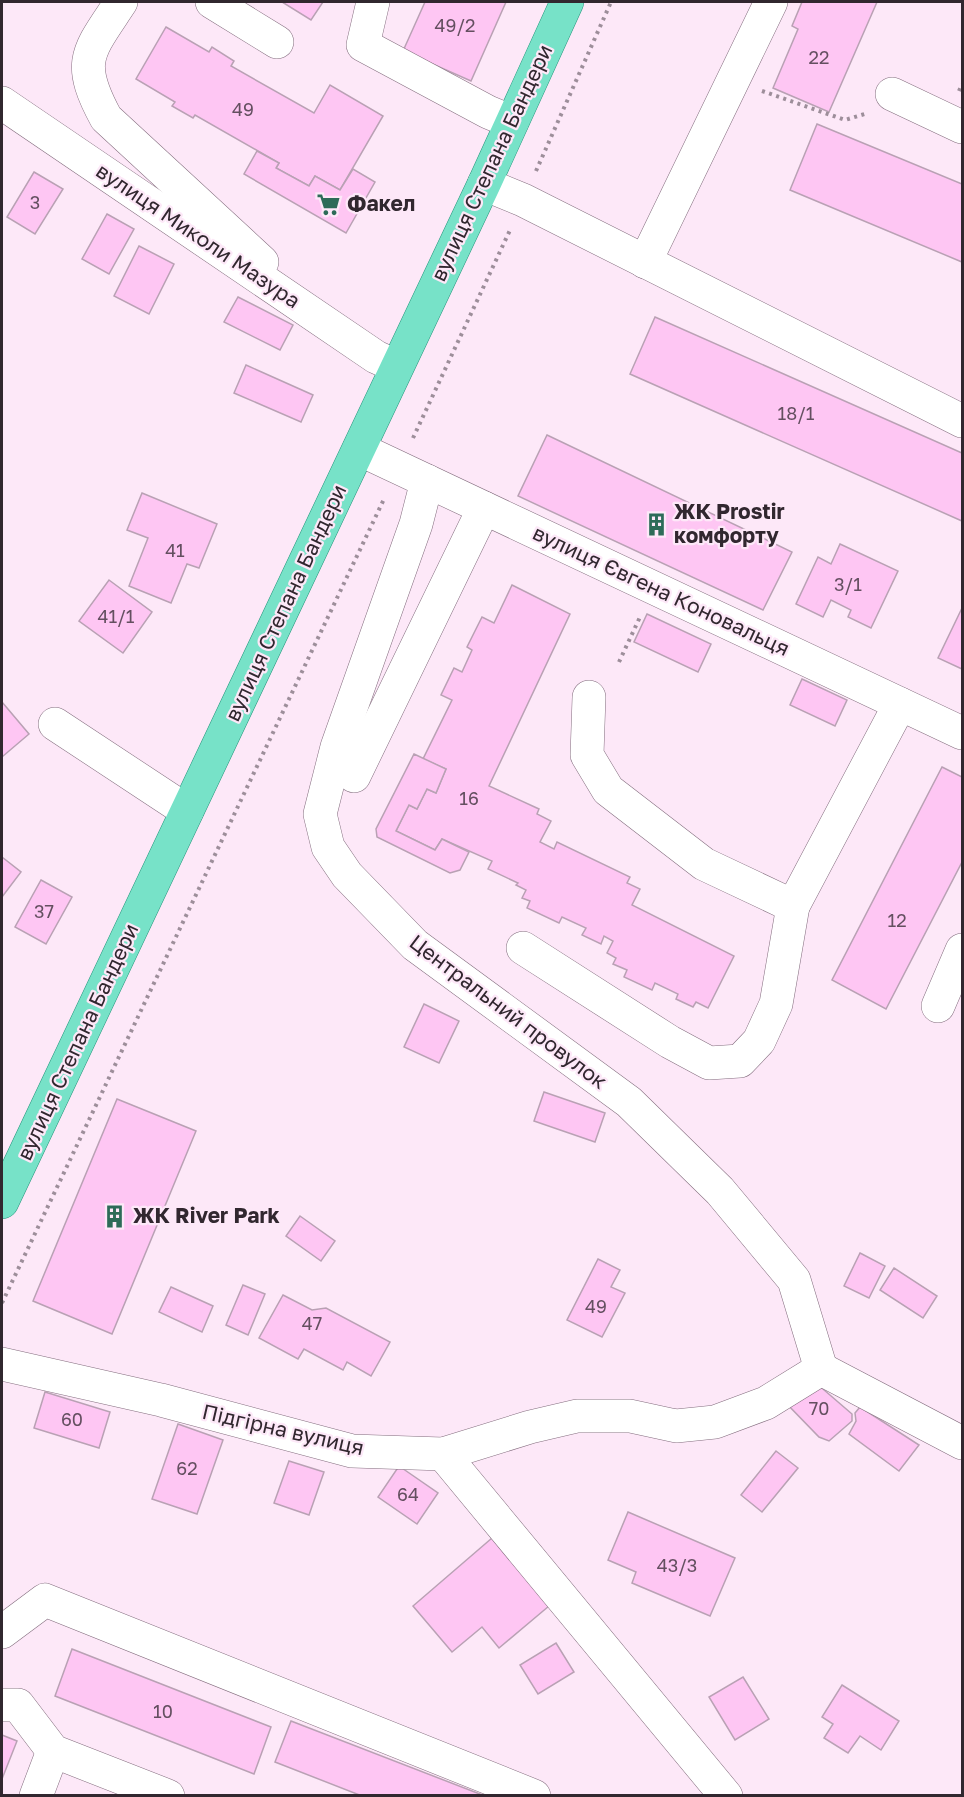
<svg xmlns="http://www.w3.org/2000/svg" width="964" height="1797" viewBox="0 0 964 1797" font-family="'Golos Text',sans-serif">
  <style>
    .building { fill: #fec6f3; stroke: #b9a1b4; stroke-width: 1.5 }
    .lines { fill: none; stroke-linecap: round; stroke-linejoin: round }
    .minor-casing { stroke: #846e7f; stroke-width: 34 }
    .major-casing { stroke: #24947a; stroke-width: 34 }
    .path { stroke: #9d8e9a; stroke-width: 4; stroke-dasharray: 3 4.5; stroke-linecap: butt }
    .minor { stroke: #fff; stroke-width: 33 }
    .major { stroke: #77e2c8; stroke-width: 33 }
    .labels { text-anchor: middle; stroke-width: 4.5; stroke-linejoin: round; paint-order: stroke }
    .number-label { font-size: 18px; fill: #644f60 }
    .street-label { font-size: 21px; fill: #31272f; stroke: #fde8f8 }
    .poi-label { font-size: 21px; font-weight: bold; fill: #31272f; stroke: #fde8f8; text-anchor: start }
  </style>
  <rect width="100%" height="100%" fill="#fde8f8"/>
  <g class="building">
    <polygon points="282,2 323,2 311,20"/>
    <polygon points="425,2 506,2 471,81 403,51"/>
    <polygon points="802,2 877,2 829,112 773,88 798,29 792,26"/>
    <polygon points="166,27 209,52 212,47 234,61 231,66 314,113 330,85 383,116 340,190 315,176 309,186 276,168 279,163 195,115 193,118 172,106 175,102 136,79"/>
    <polygon points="817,124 962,184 962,262 790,190"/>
    <polygon points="257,151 279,163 276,168 309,186 315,176 340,190 353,169 375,182 346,233 244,174"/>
    <polygon points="34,172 63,189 35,234 7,217"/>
    <polygon points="107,214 134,229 109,274 82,259"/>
    <polygon points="139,246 174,264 149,314 114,296"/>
    <polygon points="238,297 293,325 280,350 224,322"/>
    <polygon points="655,317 962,453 962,521 630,374"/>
    <polygon points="246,365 313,395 301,422 234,393"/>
    <polygon points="547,435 792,552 763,610 518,496"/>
    <polygon points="142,493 217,524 199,568 187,564 171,603 129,586 148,538 127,530"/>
    <polygon points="840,544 898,571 871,628 848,617 851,610 831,600 823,617 796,604 818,557 831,564"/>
    <polygon points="109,580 152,612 123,653 79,621"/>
    <polygon points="512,585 570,614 489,786 539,809 537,814 551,821 540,842 554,849 557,842 630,877 627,883 640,889 632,905 734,956 708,1008 696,1002 693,1007 676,999 678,994 655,983 652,990 624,977 627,970 613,964 616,958 607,953 613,941 604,936 601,944 582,935 586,928 562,917 559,923 527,908 530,901 522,898 526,890 516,885 518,883 488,869 492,861 442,839 435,850 396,831 409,805 417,809 427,789 436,793 446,769 423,759 452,700 441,695 454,668 462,672 472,650 467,647 482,617 494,623"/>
    <polygon points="962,608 962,669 938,658"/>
    <polygon points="647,614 711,644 698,672 634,642"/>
    <polygon points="802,679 847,700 835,726 790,705"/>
    <polygon points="2,702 29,734 2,757"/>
    <polygon points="414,754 446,769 436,793 427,789 417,809 409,805 396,831 435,850 442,839 469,852 460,870 450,873 377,837 376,829"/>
    <polygon points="942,767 962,777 962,862 886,1009 832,980"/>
    <polygon points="2,857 21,872 2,897"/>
    <polygon points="41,880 72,897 46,944 15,927"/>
    <polygon points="424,1004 459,1021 439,1063 404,1047"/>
    <polygon points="544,1092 605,1113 595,1142 534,1121"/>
    <polygon points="117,1099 196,1131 112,1334 33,1301"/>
    <polygon points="300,1216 335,1241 321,1261 286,1236"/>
    <polygon points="860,1253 885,1266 869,1298 844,1286"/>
    <polygon points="598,1259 620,1270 611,1287 625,1293 602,1337 567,1320"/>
    <polygon points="894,1268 937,1296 923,1318 880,1290"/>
    <polygon points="243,1285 265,1294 248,1335 226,1325"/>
    <polygon points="171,1287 213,1306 202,1332 159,1312"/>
    <polygon points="283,1295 312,1310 326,1308 390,1342 371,1376 347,1362 343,1370 304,1349 298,1359 259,1338"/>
    <polygon points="816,1383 852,1414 852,1421 829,1441 819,1437 787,1404"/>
    <polygon points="45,1392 110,1412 99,1448 34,1428"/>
    <polygon points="860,1407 919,1445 899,1471 849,1434 856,1421 855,1413"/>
    <polygon points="178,1424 223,1440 197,1514 152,1499"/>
    <polygon points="776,1451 798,1468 762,1512 741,1495"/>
    <polygon points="289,1461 324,1472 309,1515 274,1503"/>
    <polygon points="399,1466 438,1493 417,1524 378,1497"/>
    <polygon points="628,1512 735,1558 710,1616 632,1583 636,1572 608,1560"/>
    <polygon points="492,1538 549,1606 499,1648 482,1627 452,1652 413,1606"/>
    <polygon points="556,1643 574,1672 538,1694 520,1665"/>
    <polygon points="72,1649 271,1727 254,1774 55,1696"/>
    <polygon points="743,1677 769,1719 735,1740 709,1697"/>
    <polygon points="842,1685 899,1721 881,1750 860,1736 848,1753 824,1738 833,1724 822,1717"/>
    <polygon points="291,1721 485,1796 362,1796 275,1762"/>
    <polygon points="2,1735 17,1741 2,1779"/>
  </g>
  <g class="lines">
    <defs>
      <g id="minor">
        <path d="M121,2C88,52 75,61 106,118L262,262"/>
        <polyline points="212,2 277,42"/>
        <polyline points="373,2 363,45 488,112 512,122"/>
        <polyline points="892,94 962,127"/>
        <polyline points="2,103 376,357 396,366"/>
        <polyline points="484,184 523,200 962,421"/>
        <polyline points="645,262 771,2"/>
        <polyline points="359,449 962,733"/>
        <polyline points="427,481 416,524 337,747 320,814 328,847 347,875 415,945 629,1102 720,1191 794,1280 821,1369"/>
        <polyline points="589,697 587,755 608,790 704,864 793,906 900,704"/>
        <polyline points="55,724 187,811"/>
        <polyline points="354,776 484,508"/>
        <polyline points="523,948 670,1042 709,1063 740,1061 759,1041 776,1004 793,906"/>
        <polyline points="938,1006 962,950"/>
        <polyline points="2,1364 161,1400 352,1451 443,1454 530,1427 577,1416 630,1416 676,1426 715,1422 766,1403 821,1369 962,1443"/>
        <polyline points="443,1454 726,1796"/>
        <polyline points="2,1632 45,1600 534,1796"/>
        <polyline points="2,1705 18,1705 53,1751 168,1796"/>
        <polyline points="36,1796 53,1751"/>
      </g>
      <polyline id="major" points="2,1202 484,184 567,2"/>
    </defs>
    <use href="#minor" class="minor-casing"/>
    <use href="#major" class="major-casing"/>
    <g class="path">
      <polyline points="762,91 845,120 868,113"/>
      <polyline points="959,91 962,84"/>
      <polyline points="536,171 611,2"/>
      <polyline points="413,438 511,228"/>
      <polyline points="619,662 640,617"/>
      <polyline points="2,1303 385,497"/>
    </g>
    <use href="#minor" class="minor"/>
    <use href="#major" class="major"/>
  </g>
  <defs>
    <symbol id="supermarket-bare" viewBox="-9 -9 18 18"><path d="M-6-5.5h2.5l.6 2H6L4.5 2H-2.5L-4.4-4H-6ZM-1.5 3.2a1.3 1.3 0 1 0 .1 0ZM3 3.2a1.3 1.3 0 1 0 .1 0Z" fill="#2d6b58" stroke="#fde8f8" stroke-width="2.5" paint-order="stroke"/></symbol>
    <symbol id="building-bare" viewBox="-9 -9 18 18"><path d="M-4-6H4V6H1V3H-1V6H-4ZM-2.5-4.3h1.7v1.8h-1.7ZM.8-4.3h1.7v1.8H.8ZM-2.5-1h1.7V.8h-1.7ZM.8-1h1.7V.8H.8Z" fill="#2d6b58" stroke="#fde8f8" stroke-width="2.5" paint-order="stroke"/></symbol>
  </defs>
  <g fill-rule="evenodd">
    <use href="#supermarket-bare" x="312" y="188" width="33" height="33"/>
    <use href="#building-bare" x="640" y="508" width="33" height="33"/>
    <use href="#building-bare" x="98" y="1200" width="33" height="33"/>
  </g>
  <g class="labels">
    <g class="number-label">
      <text x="455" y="32">49/2</text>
      <text x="819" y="64">22</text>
      <text x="243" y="116">49</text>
      <text x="35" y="209">3</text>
      <text x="796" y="420">18/1</text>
      <text x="175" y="557">41</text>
      <text x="848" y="591">3/1</text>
      <text x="116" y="623">41/1</text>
      <text x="469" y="805">16</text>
      <text x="44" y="918">37</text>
      <text x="897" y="927">12</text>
      <text x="596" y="1313">49</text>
      <text x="312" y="1330">47</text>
      <text x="819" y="1415">70</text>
      <text x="72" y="1426">60</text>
      <text x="187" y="1475">62</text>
      <text x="408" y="1501">64</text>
      <text x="677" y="1572">43/3</text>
      <text x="163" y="1718">10</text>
    </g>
    <g class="street-label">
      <text transform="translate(492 163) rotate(-65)" y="7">вулиця Степана Бандери</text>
      <text transform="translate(198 236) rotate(34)" y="7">вулиця Миколи Мазура</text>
      <text transform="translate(661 591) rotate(25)" y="7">вулиця Євгена Коновальця</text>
      <text transform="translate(286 603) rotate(-65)" y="7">вулиця Степана Бандери</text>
      <text transform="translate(508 1012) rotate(37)" y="7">Центральний провулок</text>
      <text transform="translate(78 1042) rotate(-65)" y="7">вулиця Степана Бандери</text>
      <text transform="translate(283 1430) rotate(13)" y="7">Підгірна вулиця</text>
    </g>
    <g class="poi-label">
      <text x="347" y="211">Факел</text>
      <text x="674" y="519">ЖК Prostir<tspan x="674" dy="24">комфорту</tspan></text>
      <text x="133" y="1223">ЖК River Park</text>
    </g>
  </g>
  <rect width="964" height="1797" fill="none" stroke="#31272f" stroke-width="6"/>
</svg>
